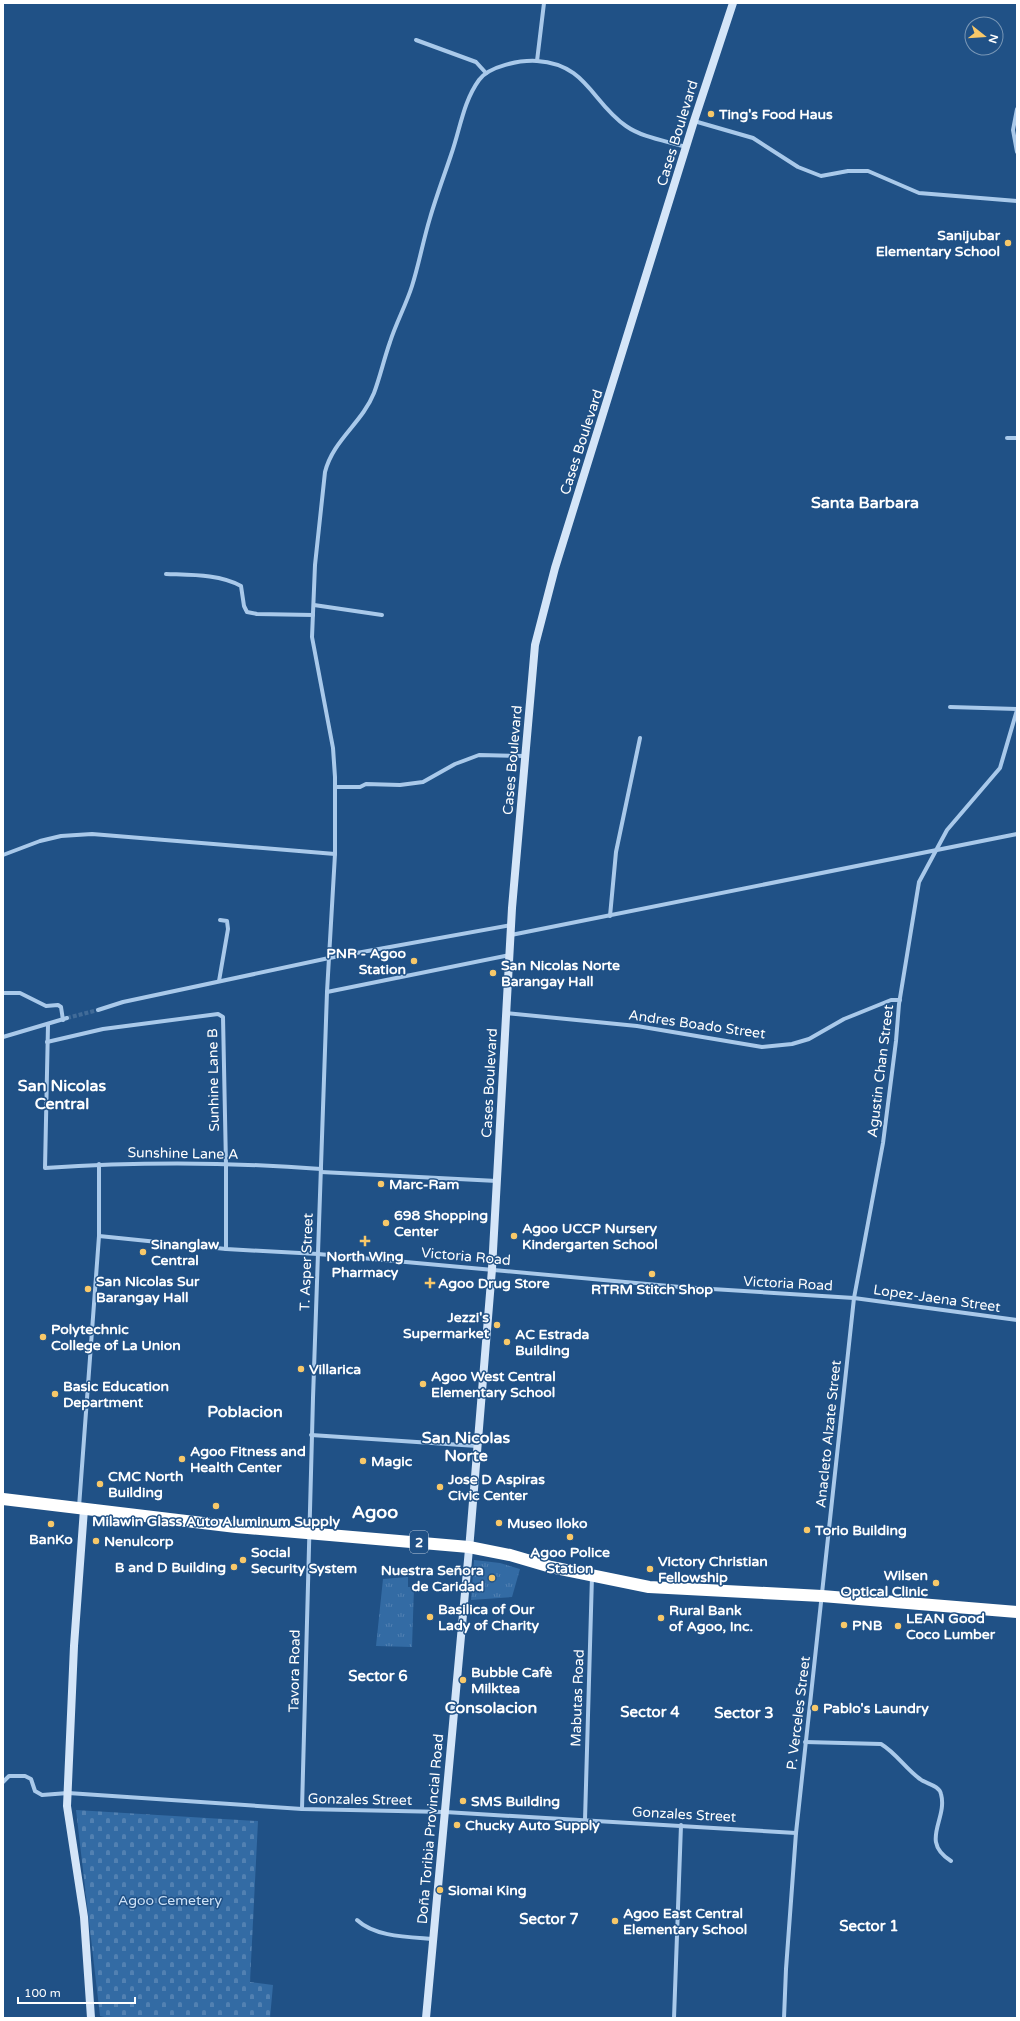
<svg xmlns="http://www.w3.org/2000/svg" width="1020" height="2021" viewBox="0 0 1020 2021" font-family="'Varela Round',sans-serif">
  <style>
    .grass { fill: url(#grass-tufts) }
    .cemetery { fill: url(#cemetery-stones) }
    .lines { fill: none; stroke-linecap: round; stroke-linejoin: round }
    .street-tunnel { stroke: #416b98; stroke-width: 4; stroke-dasharray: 4 2; stroke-linecap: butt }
    .street { stroke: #a9c9ea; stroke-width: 4 }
    .secondary { stroke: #d4e5f8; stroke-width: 8 }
    .highway { stroke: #fff; stroke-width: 12 }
    .poi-dot { fill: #f8c869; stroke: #205186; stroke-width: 1.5 }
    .labels { text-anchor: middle; stroke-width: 3; stroke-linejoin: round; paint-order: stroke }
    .shield { fill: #205186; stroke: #bccbdb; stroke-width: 1 }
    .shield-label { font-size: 13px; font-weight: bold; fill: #fff }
    .poi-label { font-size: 14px; font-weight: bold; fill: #fff; stroke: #205186; text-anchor: start }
    .street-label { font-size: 14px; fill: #fff; stroke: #205186 }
    .park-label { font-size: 14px; fill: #cde2f7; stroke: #205186 }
    .neighbourhood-label { font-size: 15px; font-weight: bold; fill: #fff; stroke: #205186 }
    .quarter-label { font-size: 16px; font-weight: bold; fill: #fff; stroke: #205186 }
    .district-label { font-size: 18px; font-weight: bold; fill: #fff; stroke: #205186 }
  </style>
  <defs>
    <pattern id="grass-tufts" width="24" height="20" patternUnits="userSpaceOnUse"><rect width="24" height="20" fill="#336ba4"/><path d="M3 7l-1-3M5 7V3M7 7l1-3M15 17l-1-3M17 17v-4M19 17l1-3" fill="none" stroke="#5281b2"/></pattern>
    <pattern id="cemetery-stones" width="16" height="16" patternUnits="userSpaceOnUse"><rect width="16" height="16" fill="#336ba4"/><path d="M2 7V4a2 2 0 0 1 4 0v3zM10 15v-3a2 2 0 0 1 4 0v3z" fill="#5281b2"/></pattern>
  </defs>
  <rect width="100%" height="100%" fill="#205186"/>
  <g class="grass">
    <polygon points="474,1560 500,1563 520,1569 512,1597 471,1600"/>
    <polygon points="408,1577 408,1587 414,1587 412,1647 376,1646 383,1579"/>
  </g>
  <polygon class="cemetery" points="76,1810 258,1821 250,1982 273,1985 270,2018 109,2018 100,2016"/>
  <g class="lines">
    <polyline class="street-tunnel" points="67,1018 98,1010"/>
    <g class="street">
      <polyline points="416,40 476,62 486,73"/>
      <polyline points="537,61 544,3"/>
      <polyline points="1017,109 1013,130 1017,152"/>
      <polyline points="694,121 753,138 798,167 821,176 848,171 868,171 919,193 1017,201"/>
      <polyline points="1007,438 1017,438"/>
      <path d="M166,574C190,575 219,574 241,586L244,606L247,612L257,614L313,615"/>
      <polyline points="314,605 382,615"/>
      <polyline points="950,707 1017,709"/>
      <polyline points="335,787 360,787 366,784 400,785 423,782 455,764 479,755 525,756"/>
      <polyline points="3,855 40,841 61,836 92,834 335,854"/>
      <polyline points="610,916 616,852 640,738"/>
      <polyline points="511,935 1017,834"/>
      <polyline points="219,981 228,929 227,921 220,920"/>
      <polyline points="327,992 510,955"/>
      <polyline points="3,993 20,993 46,1006 58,1005 61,1007 63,1020"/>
      <polyline points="98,1010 123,1002 329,958 511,925"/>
      <polyline points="506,1013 637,1026 762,1047 792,1044 809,1039 844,1019 891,1000 900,1000"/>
      <path d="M48,1025L45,1168C136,1162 229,1162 321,1169"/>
      <polyline points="3,1037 67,1018"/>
      <polyline points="47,1042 103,1029 218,1014 223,1017 226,1165 226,1249"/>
      <polyline points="321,1172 497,1181"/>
      <polyline points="99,1236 226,1249 318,1254 680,1287 854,1298 1017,1320"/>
      <polyline points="311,1435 477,1446"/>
      <polyline points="79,1507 99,1236 99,1164"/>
      <path d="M805,1742L881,1744C896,1753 906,1769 920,1779C926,1784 939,1785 941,1794C948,1820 919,1841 951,1861"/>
      <polyline points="3,1782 9,1776 25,1776 31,1779 35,1791 42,1795 68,1793 302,1809 445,1812 796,1833"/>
      <path d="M302,1809L313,1398L327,992L335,854V777L333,748L312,637L315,565L325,472C333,440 362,423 374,393C380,377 384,359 390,342C396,323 406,305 412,286C419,264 423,241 430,218C436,197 444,176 451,155C460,130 463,102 479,80C489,66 520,60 537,61C587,64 592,103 626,126C643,138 667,141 686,147"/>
      <polyline points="585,1820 592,1576"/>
      <path d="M357,1920C375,1937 409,1937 433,1939"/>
      <polyline points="674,2018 681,1825"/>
      <polyline points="784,2018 786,1969 796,1833 854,1298 883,1143 896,1041 899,1004 917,894 919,882 947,830 1000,768 1017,710"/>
    </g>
    <g class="secondary">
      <polyline points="84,1509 74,1646 67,1806 84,1917 91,2018"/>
      <polyline points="426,2018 470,1538 492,1269 512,908 535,645 555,568 694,121 733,3"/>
    </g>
    <polyline class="highway" points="3,1499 236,1527 469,1547 510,1555 551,1567 649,1587 822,1596 1017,1612"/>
  </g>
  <g class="poi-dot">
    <circle cx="711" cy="114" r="4"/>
    <circle cx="1008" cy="243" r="4"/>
    <circle cx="414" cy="961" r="4"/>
    <circle cx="493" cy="973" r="4"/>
    <circle cx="381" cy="1184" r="4"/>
    <circle cx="386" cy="1223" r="4"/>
    <circle cx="514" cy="1236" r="4"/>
    <path d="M363 1235h4v4h4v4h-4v4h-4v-4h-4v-4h4z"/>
    <circle cx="143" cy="1252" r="4"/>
    <circle cx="652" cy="1274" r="4"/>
    <path d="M428 1277h4v4h4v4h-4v4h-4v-4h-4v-4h4z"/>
    <circle cx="88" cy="1289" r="4"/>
    <circle cx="497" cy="1325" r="4"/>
    <circle cx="43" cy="1337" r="4"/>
    <circle cx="507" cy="1342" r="4"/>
    <circle cx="301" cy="1369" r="4"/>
    <circle cx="423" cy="1384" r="4"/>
    <circle cx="55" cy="1394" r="4"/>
    <circle cx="182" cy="1459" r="4"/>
    <circle cx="363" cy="1461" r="4"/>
    <circle cx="100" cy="1484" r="4"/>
    <circle cx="440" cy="1487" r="4"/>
    <circle cx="216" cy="1506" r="4"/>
    <circle cx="499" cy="1523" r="4"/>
    <circle cx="51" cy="1524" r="4"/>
    <circle cx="807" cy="1530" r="4"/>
    <circle cx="570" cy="1537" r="4"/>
    <circle cx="96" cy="1541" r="4"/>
    <circle cx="243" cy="1560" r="4"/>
    <circle cx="234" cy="1567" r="4"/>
    <circle cx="650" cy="1569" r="4"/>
    <circle cx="492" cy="1578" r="4"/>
    <circle cx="936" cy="1583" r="4"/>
    <circle cx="430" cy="1617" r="4"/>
    <circle cx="661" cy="1618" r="4"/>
    <circle cx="844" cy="1625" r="4"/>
    <circle cx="898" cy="1626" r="4"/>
    <circle cx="463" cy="1680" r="4"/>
    <circle cx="815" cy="1708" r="4"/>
    <circle cx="463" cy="1801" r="4"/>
    <circle cx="457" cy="1825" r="4"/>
    <circle cx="440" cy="1890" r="4"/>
    <circle cx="615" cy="1921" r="4"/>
  </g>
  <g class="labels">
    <rect class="shield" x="410" y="1531" width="18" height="22" rx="3"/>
    <g class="shield-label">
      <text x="419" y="1547">2</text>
    </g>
    <g class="poi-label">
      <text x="719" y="119">Ting's Food Haus</text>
      <text x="1000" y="240" text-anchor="end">Sanijubar<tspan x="1000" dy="16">Elementary School</tspan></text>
      <text x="406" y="958" text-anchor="end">PNR - Agoo<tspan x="406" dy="16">Station</tspan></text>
      <text x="501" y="970">San Nicolas Norte<tspan x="501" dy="16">Barangay Hall</tspan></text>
      <text x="389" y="1189">Marc-Ram</text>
      <text x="394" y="1220">698 Shopping<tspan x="394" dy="16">Center</tspan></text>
      <text x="522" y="1233">Agoo UCCP Nursery<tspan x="522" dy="16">Kindergarten School</tspan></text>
      <text x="151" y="1249">Sinanglaw<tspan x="151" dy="16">Central</tspan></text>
      <text x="365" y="1261" text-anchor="middle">North Wing<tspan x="365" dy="16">Pharmacy</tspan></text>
      <text x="96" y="1286">San Nicolas Sur<tspan x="96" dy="16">Barangay Hall</tspan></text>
      <text x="438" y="1288">Agoo Drug Store</text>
      <text x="652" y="1294" text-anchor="middle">RTRM Stitch Shop</text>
      <text x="489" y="1322" text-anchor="end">Jezzi's<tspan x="489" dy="16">Supermarket</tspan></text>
      <text x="51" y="1334">Polytechnic<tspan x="51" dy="16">College of La Union</tspan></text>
      <text x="515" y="1339">AC Estrada<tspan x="515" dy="16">Building</tspan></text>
      <text x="309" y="1374">Villarica</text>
      <text x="431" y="1381">Agoo West Central<tspan x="431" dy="16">Elementary School</tspan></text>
      <text x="63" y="1391">Basic Education<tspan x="63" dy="16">Department</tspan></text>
      <text x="190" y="1456">Agoo Fitness and<tspan x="190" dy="16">Health Center</tspan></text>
      <text x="371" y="1466">Magic</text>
      <text x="108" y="1481">CMC North<tspan x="108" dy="16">Building</tspan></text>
      <text x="448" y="1484">Jose D Aspiras<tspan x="448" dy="16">Civic Center</tspan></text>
      <text x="216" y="1526" text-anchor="middle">Milawin Glass Auto Aluminum Supply</text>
      <text x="507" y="1528">Museo Iloko</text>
      <text x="815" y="1535">Torio Building</text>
      <text x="51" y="1544" text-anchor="middle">BanKo</text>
      <text x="104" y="1546">Nenulcorp</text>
      <text x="251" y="1557">Social<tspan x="251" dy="16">Security System</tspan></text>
      <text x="570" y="1557" text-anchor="middle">Agoo Police<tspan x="570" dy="16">Station</tspan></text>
      <text x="658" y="1566">Victory Christian<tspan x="658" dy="16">Fellowship</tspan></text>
      <text x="226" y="1572" text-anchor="end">B and D Building</text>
      <text x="484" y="1575" text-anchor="end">Nuestra Señora<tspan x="484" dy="16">de Caridad</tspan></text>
      <text x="928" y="1580" text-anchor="end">Wilsen<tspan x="928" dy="16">Optical Clinic</tspan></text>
      <text x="438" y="1614">Basilica of Our<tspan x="438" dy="16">Lady of Charity</tspan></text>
      <text x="669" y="1615">Rural Bank<tspan x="669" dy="16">of Agoo, Inc.</tspan></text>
      <text x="906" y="1623">LEAN Good<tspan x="906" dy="16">Coco Lumber</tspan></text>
      <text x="852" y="1630">PNB</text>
      <text x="471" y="1677">Bubble Cafè<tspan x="471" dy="16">Milktea</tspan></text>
      <text x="823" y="1713">Pablo's Laundry</text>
      <text x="471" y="1806">SMS Building</text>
      <text x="465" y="1830">Chucky Auto Supply</text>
      <text x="448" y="1895">Siomai King</text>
      <text x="623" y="1918">Agoo East Central<tspan x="623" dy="16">Elementary School</tspan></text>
    </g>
    <g class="street-label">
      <text transform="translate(677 133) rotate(-73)" y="5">Cases Boulevard</text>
      <text transform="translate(581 442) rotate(-72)" y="5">Cases Boulevard</text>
      <text transform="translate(512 760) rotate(-85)" y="5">Cases Boulevard</text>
      <text transform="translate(697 1024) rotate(8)" y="5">Andres Boado Street</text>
      <text transform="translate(880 1071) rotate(-83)" y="5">Agustin Chan Street</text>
      <text transform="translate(213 1080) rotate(-91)" y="5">Sunhine Lane B</text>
      <text transform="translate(489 1083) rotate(-87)" y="5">Cases Boulevard</text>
      <text transform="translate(183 1153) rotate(1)" y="5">Sunshine Lane A</text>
      <text transform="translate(466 1256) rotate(5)" y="5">Victoria Road</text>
      <text transform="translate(306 1262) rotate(-88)" y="5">T. Asper Street</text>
      <text transform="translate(788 1283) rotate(3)" y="5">Victoria Road</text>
      <text transform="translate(937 1298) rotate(8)" y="5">Lopez-Jaena Street</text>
      <text transform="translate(828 1434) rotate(-84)" y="5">Anacleto Alzate Street</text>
      <text transform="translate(294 1671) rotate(-89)" y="5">Tavora Road</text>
      <text transform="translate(577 1698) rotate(-88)" y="5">Mabutas Road</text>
      <text transform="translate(798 1713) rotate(-83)" y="5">P. Verceles Street</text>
      <text transform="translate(360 1799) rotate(1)" y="5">Gonzales Street</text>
      <text transform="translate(684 1814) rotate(3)" y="5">Gonzales Street</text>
      <text transform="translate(430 1829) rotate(-85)" y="5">Doña Toribia Provincial Road</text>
    </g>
    <g class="park-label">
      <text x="170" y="1905">Agoo Cemetery</text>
    </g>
    <g class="neighbourhood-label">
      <text x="378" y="1681">Sector 6</text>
      <text x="650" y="1717">Sector 4</text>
      <text x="744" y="1718">Sector 3</text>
      <text x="549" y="1924">Sector 7</text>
      <text x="869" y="1931">Sector 1</text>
    </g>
    <g class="quarter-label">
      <text x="865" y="508">Santa Barbara</text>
      <text x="62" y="1091">San Nicolas<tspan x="62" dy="18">Central</tspan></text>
      <text x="245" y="1417">Poblacion</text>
      <text x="466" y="1443">San Nicolas<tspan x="466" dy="18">Norte</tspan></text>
      <text x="491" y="1713">Consolacion</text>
    </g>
    <g class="district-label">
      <text x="375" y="1518">Agoo</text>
    </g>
  </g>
  <rect width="1020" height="2021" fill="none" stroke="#ffffff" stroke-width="8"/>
  <g transform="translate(984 36) rotate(107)"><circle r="19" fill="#205186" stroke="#7997b6"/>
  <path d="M0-3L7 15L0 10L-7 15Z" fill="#f8c869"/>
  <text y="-6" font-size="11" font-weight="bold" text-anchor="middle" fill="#ffffff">N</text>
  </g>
  <path d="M18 1997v6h117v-6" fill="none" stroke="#ffffff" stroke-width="2"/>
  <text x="24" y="1997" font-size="12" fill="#ffffff" stroke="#205186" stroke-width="3" paint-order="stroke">100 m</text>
</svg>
